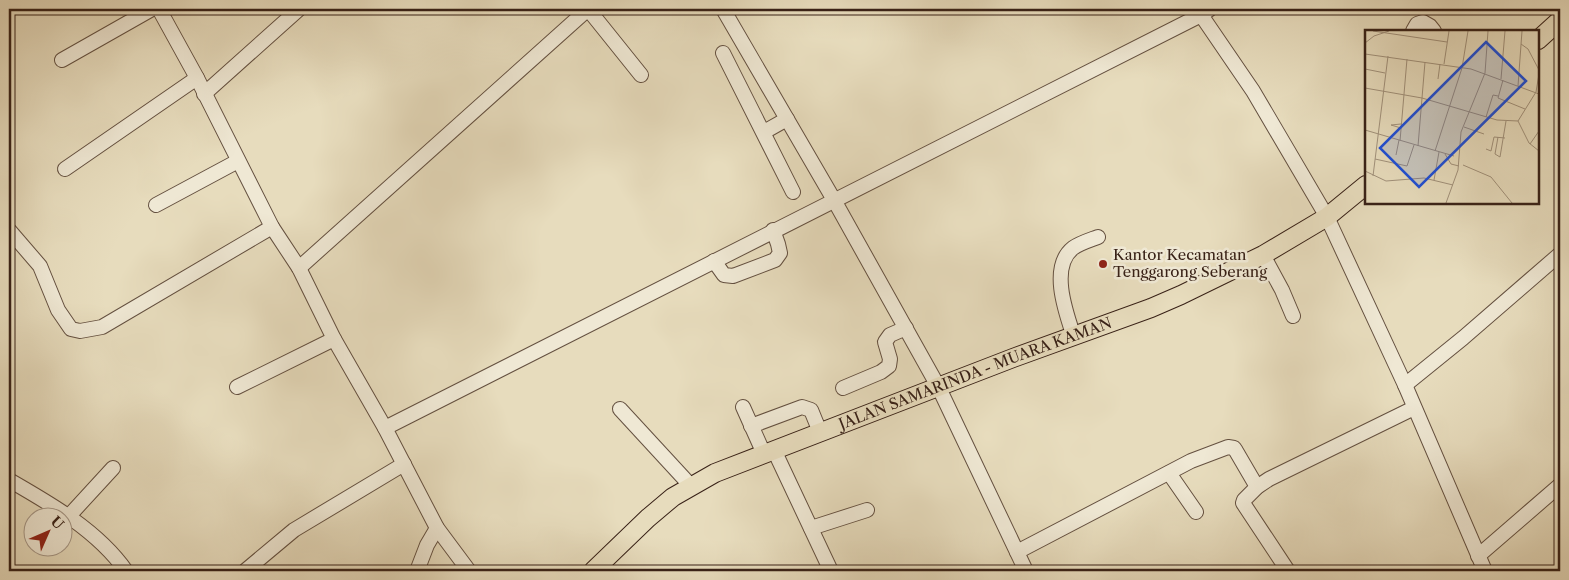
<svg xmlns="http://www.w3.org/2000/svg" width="1569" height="580" viewBox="0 0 1569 580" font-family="'Libre Caslon Text',serif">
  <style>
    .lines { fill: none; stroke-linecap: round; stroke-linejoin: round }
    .minor-casing { stroke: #645040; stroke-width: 16 }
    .major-casing { stroke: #382117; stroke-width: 20 }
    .minor { stroke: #efe8d4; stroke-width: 14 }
    .major { stroke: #e7dcbd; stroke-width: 18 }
    .poi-dot { fill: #8f2418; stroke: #efe8d4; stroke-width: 2 }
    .labels { text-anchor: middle; stroke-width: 5; stroke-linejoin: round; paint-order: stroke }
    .poi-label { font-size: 15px; fill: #382117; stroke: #efe8d4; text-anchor: start }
    .street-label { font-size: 15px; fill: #382117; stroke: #efe8d4 }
    .inset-road { fill: none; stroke: #a1917b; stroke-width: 1 }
    .view { fill: #1d4ed8; fill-opacity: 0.15; stroke: #1d4ed8; stroke-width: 2.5 }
    .inset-edge { fill: none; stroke: #382117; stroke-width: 2.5 }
  </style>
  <rect width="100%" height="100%" fill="#e7dcbd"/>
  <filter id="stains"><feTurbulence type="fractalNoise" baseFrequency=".004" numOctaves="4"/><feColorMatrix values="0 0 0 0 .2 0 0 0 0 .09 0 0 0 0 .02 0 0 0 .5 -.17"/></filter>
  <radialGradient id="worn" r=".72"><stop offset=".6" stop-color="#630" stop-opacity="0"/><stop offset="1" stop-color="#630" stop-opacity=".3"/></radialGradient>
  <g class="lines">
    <defs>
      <g id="minor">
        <polyline points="159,9 197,78 272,227 299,268 334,339 385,428 437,528 469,571"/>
        <polyline points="588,9 641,75"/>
        <polyline points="723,9 834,200 939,388 1026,571"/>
        <polyline points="1197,9 1253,91 1327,217 1405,385 1485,571"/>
        <polyline points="1413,31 1417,24 1423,22 1430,26 1434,31"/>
        <polyline points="723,53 793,192"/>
        <polyline points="62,60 152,9"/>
        <polyline points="204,94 299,9"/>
        <polyline points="764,132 787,119"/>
        <polyline points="65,169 197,78"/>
        <polyline points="156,205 238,161"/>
        <polyline points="9,230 40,266 58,310 71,329 80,331 102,327 272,227"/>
        <polyline points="1263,255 1282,290 1293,316"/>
        <polyline points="714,261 724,275 733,276 775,260 780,253 778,244 773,230"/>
        <polyline points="299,268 588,9"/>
        <path d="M1074,337C1066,313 1049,267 1073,248C1080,243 1090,240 1098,237"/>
        <polyline points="1405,385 1463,338 1560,254"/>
        <polyline points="237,387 334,339"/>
        <polyline points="843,388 881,372 889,366 890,359 885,342 890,335 906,328"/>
        <polyline points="743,407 764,454"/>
        <polyline points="620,409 691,486"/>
        <polyline points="751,426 802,407 811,410 820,432"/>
        <polyline points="385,428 1201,15 1210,9"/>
        <polyline points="774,450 831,571"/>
        <polyline points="1169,473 1196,512"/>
        <path d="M9,480C51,504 98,531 126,571"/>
        <polyline points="68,517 113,468"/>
        <polyline points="811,528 867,510"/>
        <polyline points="1017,552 1191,461 1228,447 1234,448 1236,451 1257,487"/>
        <polyline points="1478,556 1560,485"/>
        <polyline points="245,571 294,530 404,464"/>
        <polyline points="417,571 427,545 437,528"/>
        <polyline points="1288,571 1243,503 1244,500 1257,487 1269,479 1414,408"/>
      </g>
      <g id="major">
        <polyline points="1538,40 1560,20"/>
        <path id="s1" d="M593,571L648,518L673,497L715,473L1013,358L1151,308L1181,295L1263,255L1327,217L1366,185"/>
      </g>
    </defs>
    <use href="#minor" class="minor-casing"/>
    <use href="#major" class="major-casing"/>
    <use href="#minor" class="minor"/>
    <use href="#major" class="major"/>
  </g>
  <circle class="poi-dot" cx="1103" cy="264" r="5"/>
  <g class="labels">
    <g class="poi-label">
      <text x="1113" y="260">Kantor Kecamatan<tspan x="1113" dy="17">Tenggarong Seberang</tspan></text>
    </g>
    <g class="street-label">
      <text dy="5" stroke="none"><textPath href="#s1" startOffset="436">JALAN SAMARINDA - MUARA KAMAN</textPath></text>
    </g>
  </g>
  <g transform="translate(1365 30)">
    <rect width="174" height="174" fill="#e7dcbd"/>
    <path class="inset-road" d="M8,1L82,12M0,13L9,6L24,1M156,14L163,19L174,40M0,24L106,39L174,64M79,34L84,1M0,39L20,43M174,44L171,62L153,91L164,113L174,121M73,49L75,34M136,49L140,1M138,50L133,68L160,79M153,56L157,1M0,58L57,68L132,90L153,91M121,87L128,65L133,66M99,97L119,104M36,98L26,95L36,94M0,100L89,126M133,107L130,124L135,127L141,91M35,111L42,29M165,114L174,101M53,116L60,32M121,119L126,121L129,107L140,108M70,121L97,38L103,1M80,124L86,134L94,136M31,125L34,110M10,129L42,136L49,115M98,135L126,147L147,173M0,141L21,151L59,148L88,155M8,146L23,26M69,150L74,122M81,173L93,140L96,102L120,43L123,1"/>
    <path class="view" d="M121,12L161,51L54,157L15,118Z"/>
    <rect width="174" height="174" class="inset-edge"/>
  </g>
  <rect width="1569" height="580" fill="none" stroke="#e7dcbd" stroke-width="30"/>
  <rect x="10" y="10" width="1549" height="560" fill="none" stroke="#382117" stroke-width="2.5"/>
  <rect x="15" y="15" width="1539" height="550" fill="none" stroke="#382117"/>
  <g transform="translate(48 532) rotate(45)"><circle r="24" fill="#efe8d4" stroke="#a69888"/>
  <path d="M0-4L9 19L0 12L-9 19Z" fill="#8f2418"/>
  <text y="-8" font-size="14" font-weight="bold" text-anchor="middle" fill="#382117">U</text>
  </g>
  <rect width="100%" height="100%" filter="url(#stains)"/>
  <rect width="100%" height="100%" fill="url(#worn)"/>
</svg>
